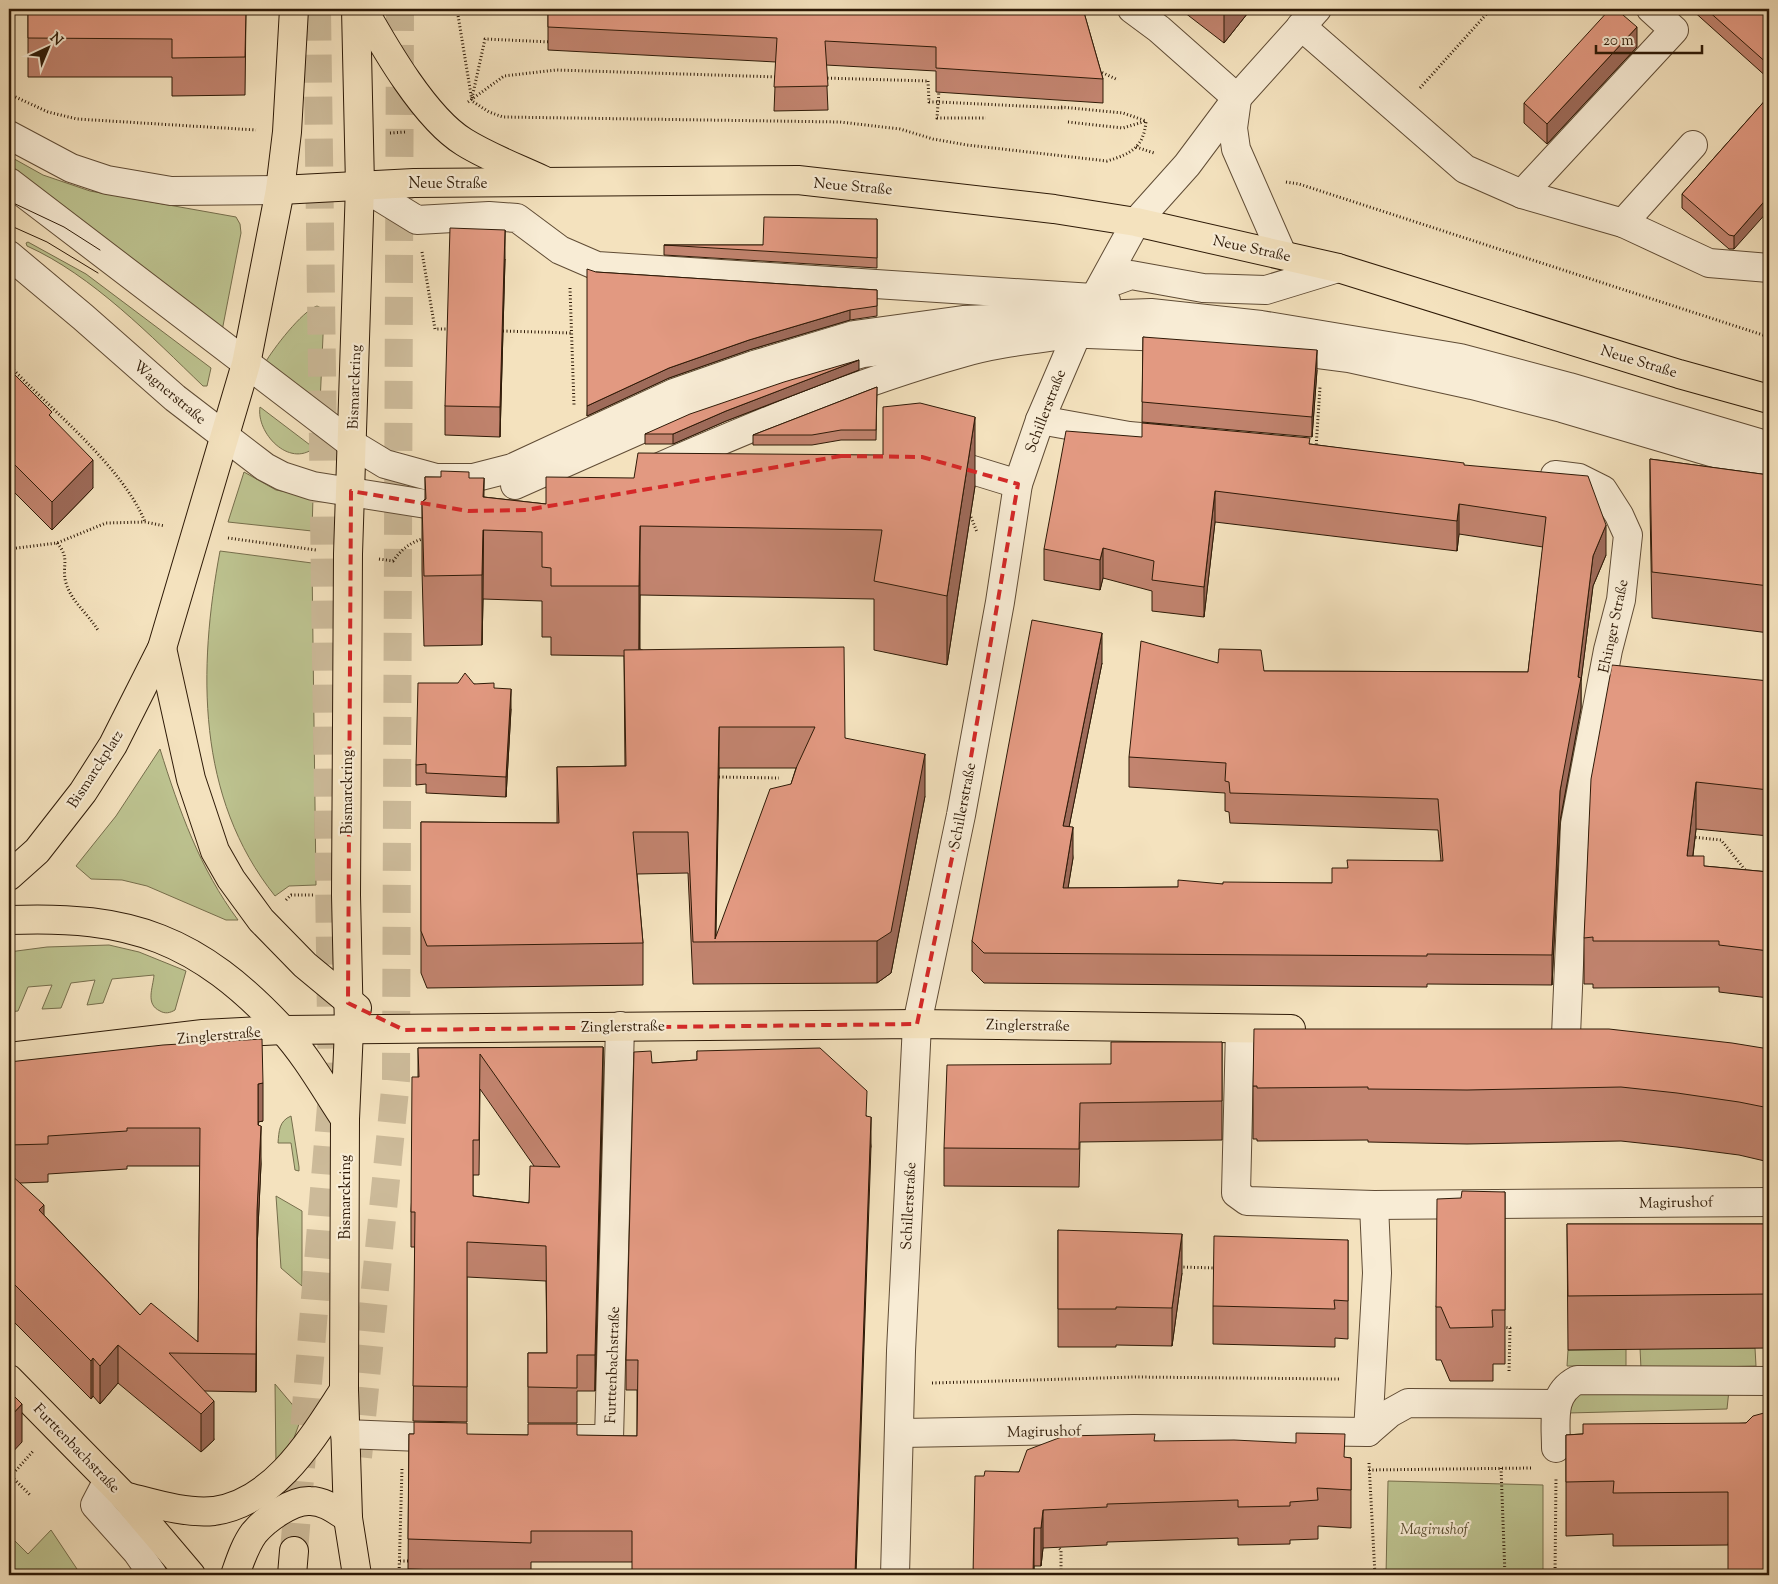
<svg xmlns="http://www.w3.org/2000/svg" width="1778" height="1584" viewBox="0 0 1778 1584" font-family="'Sorts Mill Goudy',serif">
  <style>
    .green { fill: #bdc390; stroke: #766e4c }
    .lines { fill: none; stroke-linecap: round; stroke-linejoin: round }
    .highway-tunnel { stroke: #ccba99; stroke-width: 28; stroke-dasharray: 28 14; stroke-linecap: butt }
    .minor-casing { stroke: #604c35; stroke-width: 30 }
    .major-casing { stroke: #2e1a07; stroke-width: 30 }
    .highway-casing { stroke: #2e1a07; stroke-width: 30 }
    .path { stroke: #2e1a07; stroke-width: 3; stroke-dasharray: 1 2.5; stroke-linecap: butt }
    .minor { stroke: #f8ecd5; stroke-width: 28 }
    .major { stroke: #f4e2be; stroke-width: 28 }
    .highway { stroke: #f4e2be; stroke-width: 28 }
    .tram { stroke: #2e1a07; stroke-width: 1 }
    .path-bridge { stroke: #2e1a07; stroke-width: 3; stroke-dasharray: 1 2.5; stroke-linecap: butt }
    .wall { fill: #c2846f; stroke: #2e1a07; fill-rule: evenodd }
    .shaded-wall { fill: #9e6b5a; stroke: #2e1a07 }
    .building { fill: #e29981; stroke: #2e1a07; fill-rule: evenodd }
    .marked { fill: none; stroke: #d62828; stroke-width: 4; stroke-dasharray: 10 6; stroke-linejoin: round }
    .labels { text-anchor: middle; stroke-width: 4.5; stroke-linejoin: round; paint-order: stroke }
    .street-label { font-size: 15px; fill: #2e1a07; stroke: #f8ecd5 }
    .park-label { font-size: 15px; font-style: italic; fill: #594d30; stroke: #f8ecd5 }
  </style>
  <rect width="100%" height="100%" fill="#f4e2be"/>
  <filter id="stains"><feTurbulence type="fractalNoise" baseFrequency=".004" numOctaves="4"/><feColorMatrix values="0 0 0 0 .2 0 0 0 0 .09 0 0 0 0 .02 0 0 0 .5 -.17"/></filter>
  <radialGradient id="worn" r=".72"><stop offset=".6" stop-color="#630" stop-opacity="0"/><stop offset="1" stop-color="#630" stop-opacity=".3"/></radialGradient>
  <g class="green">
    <polygon points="9,156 43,175 90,191 236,217 240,224 241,233 222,331 9,170"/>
    <path d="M28,242L86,274L211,368L207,386H203C152,337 92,275 27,246L26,243Z"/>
    <path d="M317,306L323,309L324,313L320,404L265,363C273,349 302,311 317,306Z"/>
    <path d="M260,407L314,448C289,468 256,433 260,407Z"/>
    <polygon points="244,472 276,490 313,497 312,531 228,522"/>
    <path d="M220,551L312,563L316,885L289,886L275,896C196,797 198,669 220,551Z"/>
    <path d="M160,749C179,810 200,869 238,920H226L147,886L122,880L91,879L76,866L116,816Z"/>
    <path d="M109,945L139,952L186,971L175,1010C170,1013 165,1014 160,1011C145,1004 153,988 154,975L112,979L103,1003L87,1005L95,980L71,983L61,1008L42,1009L52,985L28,987L18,1011L9,1012V994L12,989H9V952L47,947Z"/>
    <path d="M291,1116L299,1167V1171L295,1170L291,1143H278C279,1131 279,1121 291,1116Z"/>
    <polygon points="276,1196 302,1211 302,1286 281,1268"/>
    <polygon points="1640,1348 1755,1348 1756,1366 1641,1369"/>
    <polygon points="1626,1349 1626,1366 1567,1366 1568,1350"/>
    <polygon points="275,1384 302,1416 291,1446 276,1466"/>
    <polygon points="1571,1390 1729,1390 1727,1409 1568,1413"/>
    <polygon points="1388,1481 1543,1485 1543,1575 1386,1575"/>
    <polygon points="51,1530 81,1575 9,1575 9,1535 28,1554"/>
  </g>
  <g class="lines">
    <g class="highway-tunnel">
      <polyline points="358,1457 396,1080 400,9"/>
      <polyline points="294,1551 332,1094 317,9"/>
    </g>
    <defs>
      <g id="minor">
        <polyline points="1132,9 1159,29 1237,98"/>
        <polyline points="1301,26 1465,169 1522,194 1623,223 1693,145"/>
        <polyline points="1237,99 1233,128 1236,149 1282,254"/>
        <polyline points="9,135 71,168 107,180 171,191 280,190"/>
        <polyline points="9,182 352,444 385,464 436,478 473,478 512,468 674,393 754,365 854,335 963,320 1151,313 1261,325 1460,358 1569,387 1769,446"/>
        <polyline points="360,185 417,220 489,216 517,218 560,250 597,266 1093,298 1106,301"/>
        <polyline points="1522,194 1674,30 1651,9"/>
        <polyline points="1623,223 1709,263 1769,268"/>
        <polyline points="9,255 83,317 175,398 265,467 282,476 313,486 458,509"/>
        <polyline points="1096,295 1109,283 1131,275 1203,288 1266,290 1338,268"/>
        <polyline points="1062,333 1192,338 1349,358 1472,385 1562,408 1769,469"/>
        <polyline points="1040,420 1129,436 1163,439"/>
        <polyline points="940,460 1018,484"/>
        <path d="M657,468C756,425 858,382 962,353C999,342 1039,339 1077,333"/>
        <polyline points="1555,475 1579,478 1603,490 1619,515 1628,535 1621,600 1608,650 1575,824 1566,1035"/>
        <polyline points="515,485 684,410 779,377 863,353 1014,335"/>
        <polyline points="1240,1029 1236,1193 1247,1201 1374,1205 1769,1202"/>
        <polyline points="1368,1432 1377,1273 1374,1205"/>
        <polyline points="901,1433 1134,1429 1368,1432 1390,1413 1408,1403 1556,1404"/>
        <polyline points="345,1434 446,1438"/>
        <polyline points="577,1439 609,1439 620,1026"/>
        <path d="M1556,1448C1556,1421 1550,1394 1577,1380L1769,1381"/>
        <polyline points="108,1480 95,1505 137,1552 153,1575"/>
        <polyline points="895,1575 901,1351 917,1024 961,815 1000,602 1018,484 1040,420 1085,315 1136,222 1187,165 1237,98 1317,9"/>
      </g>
      <g id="major">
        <polyline points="356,9 360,185 348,554 346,895 349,1029 345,1119 344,1390 348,1518 357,1575"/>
        <path d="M363,9C385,48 425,118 464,142C488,157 517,168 543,180"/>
        <polyline points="280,190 414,183 798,180 1054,209 1136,222 1338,268 1679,374 1769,399"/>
        <polyline points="162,648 191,779 215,851 231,879 261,920 305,965 357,1008"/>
        <polyline points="9,876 37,851 83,792 113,745 162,648 246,364 280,190 287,132 294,9"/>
        <path d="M9,920C131,915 198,939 282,1029C306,1055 325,1089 345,1119"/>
        <polyline points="9,1057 203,1034 283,1030 917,1024 1291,1029"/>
        <polyline points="9,1379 124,1496 191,1575"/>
        <path d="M124,1496C152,1503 185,1514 214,1511C276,1502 313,1437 344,1390"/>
        <path d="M235,1575C240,1561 245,1545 254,1533C266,1519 292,1500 310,1501C325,1501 337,1511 348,1518"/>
      </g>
      <polyline id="highway" points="292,1575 294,1551"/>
    </defs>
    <use href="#minor" class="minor-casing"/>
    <use href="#major" class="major-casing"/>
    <use href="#highway" class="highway-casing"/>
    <g class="path">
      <path d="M457,9L472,101L489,112L503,117L840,122L900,129L933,139L967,145L1107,161C1131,154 1144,147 1146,121"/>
      <polyline points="1099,71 1118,80"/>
      <polyline points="824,78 928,81"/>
      <polyline points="1420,88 1491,9"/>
      <polyline points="939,90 937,118 986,118"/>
      <polyline points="9,94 48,112 77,119 256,130"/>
      <polyline points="472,98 485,39 551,42"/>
      <polyline points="468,102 504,76 556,70 778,77"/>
      <polyline points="939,102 1063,108"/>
      <polyline points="1061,107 1123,113 1146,121"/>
      <polyline points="1068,122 1123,128 1146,121"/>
      <polyline points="390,133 406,132"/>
      <polyline points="1136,147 1154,153"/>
      <polyline points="1286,182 1299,184 1769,337"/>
      <polyline points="422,252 435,329 448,329"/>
      <polyline points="570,288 574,405"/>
      <polyline points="503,331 571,333"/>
      <path d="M9,365C51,410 123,467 145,522"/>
      <polyline points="1316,448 1320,387"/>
      <polyline points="971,517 977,532"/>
      <polyline points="228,538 316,550"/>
      <path d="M57,543C71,559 61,566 66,583C72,603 88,613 99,632"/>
      <polyline points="9,549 57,543 106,523 145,522 165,526"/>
      <path d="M379,559L393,561C402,549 410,542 426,538"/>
      <polyline points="719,777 779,778"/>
      <polyline points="1692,837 1721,840 1746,871"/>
      <polyline points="286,900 291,895 313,895"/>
      <polyline points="1180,1267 1216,1268"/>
      <polyline points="1503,1327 1510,1328 1509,1372"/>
      <polyline points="932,1383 1135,1377 1340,1379"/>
      <polyline points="1369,1463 1375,1575"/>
      <polyline points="1501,1468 1505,1575"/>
      <polyline points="1369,1470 1531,1468"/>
      <polyline points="9,1474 30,1495"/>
      <polyline points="11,1476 34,1450"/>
      <polyline points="1057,1546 1061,1550 1061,1575"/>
      <polyline points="400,1561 408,1561"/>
      <polyline points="399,1575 402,1468"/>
      <polyline points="1555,1575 1556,1478"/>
    </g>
    <use href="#minor" class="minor"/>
    <use href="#major" class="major"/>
    <use href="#highway" class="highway"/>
    <g class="tram">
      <polyline points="9,201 64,227 100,250"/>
      <polyline points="9,225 47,242 98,273"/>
    </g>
    <polyline class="path-bridge" points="928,81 929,102 939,102"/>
  </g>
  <g class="wall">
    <polygon points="28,9 246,9 245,95 172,96 172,77 28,77"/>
    <polygon points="548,9 1083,9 1103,79 1103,103 936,92 936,71 826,65 828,110 774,111 776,62 548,50"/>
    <polygon points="1180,9 1251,9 1224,43"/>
    <polygon points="1691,9 1769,9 1769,79"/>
    <polygon points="1637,47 1547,144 1524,123 1524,103"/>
    <polygon points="1769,96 1734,249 1729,249 1682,208 1682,194"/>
    <polygon points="877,219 877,268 664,255 664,245 763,245"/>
    <polygon points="505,259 500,437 445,435 445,406"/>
    <polygon points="596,272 877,290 877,316 850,320 749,350 669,378 587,416"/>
    <polygon points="1143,337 1317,370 1312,437 1142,422"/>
    <polygon points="9,369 52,418 93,488 52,530 9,487"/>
    <polygon points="859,370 726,421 673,444 645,444 645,434"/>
    <polygon points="877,387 876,440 841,440 812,445 753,445 753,435"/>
    <polygon points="1142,437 1310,444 1464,465 1606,555 1593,586 1581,681 1581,708 1560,821 1552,985 1427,984 1427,987 984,983 972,971 972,941 1102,663 1069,827 1073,858 1068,888 1178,887 1223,884 1332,883 1347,868 1441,861 1438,830 1230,823 1229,812 1225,811 1225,793 1129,787 1129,757 1218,663 1264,671 1528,672 1543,547 1459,534 1457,551 1215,522 1204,617 1152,611 1152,591 1103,578 1100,590 1044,580 1044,549"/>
    <polygon points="1650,459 1769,475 1769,633 1652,618 1650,506"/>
    <path d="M425,477L469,478L484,497L546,504L975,486L947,665L874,650V599L640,595V649L845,738L925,796L891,973L877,983L693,984L688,873L637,874L643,943V985L427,988L421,973V822L557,823V767L625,766L624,656L551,655V637H542V601L483,599L482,645L424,646L422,571V502L425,499ZM719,768H796L791,784L716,937Z"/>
    <polygon points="1769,681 1769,836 1696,829 1693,856 1704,866 1769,872 1769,998 1719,992 1719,987 1593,988 1593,984 1584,984 1584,938"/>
    <polygon points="474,684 494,688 511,709 506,797 426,793 426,784 416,785 416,765"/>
    <polygon points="1222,1042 1222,1140 1080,1142 1079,1187 944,1186 944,1148 1111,1064"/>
    <path d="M603,1047V1082L595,1391H577V1423H528V1353H547L546,1281L467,1277V1422L413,1421L415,1247H411V1212L418,1077V1048ZM480,1089L534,1166L529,1203L473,1196V1175H479Z"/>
    <polygon points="1769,1049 1769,1162 1739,1155 1677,1147 1621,1141 1467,1144 1368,1142 1368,1140 1257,1141 1257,1139 1253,1139 1253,1086"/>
    <polygon points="697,1051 867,1116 871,1147 632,1562 531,1562 531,1573 408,1569 409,1434 637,1436 637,1390 626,1390 626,1360 652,1063 697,1060"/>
    <path d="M9,1062L263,1121L258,1122L261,1164L257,1249L256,1392L204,1391L214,1440L201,1452L118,1383L100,1404L93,1396L91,1399L9,1317ZM127,1166H200L198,1342L140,1315L44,1215L20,1183L48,1182V1174L127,1169Z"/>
    <polygon points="1505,1192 1505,1364 1493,1364 1493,1381 1450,1381 1441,1360 1436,1360 1436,1307 1461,1198"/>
    <polygon points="1567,1224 1769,1224 1769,1348 1568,1350"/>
    <polygon points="1058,1230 1182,1273 1172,1346 1116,1345 1116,1347 1058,1347"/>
    <polygon points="1348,1240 1348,1339 1335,1338 1335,1347 1213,1344 1213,1306"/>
    <polygon points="1746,1423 1728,1545 1613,1546 1613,1534 1566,1536 1566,1435"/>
    <polygon points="1155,1441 1351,1458 1351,1528 1318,1526 1318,1539 1290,1540 1290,1544 1238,1545 1238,1538 1107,1542 1107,1545 1043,1548 1041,1566 1034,1566 1034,1575 973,1575 984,1476 1019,1472"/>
  </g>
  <g class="shaded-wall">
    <polygon points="1224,9 1251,9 1224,43"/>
    <polygon points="1637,27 1637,47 1547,144 1547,124"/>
    <polygon points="1769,196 1769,210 1734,249 1734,236"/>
    <polygon points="505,230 505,259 500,437 500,407"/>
    <polygon points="850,310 850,320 749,350 669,378 587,416 587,406 669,368 749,340"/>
    <polygon points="1317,350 1317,370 1312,437 1312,417"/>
    <polygon points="859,360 859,370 726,421 673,444 673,434 726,411"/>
    <polygon points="975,417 975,486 947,665 947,596"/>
    <polygon points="93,460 93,488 52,530 52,502"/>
    <polygon points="484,478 483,599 482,645 482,575"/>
    <polygon points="1215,491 1215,522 1204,617 1204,587"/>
    <polygon points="1459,504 1459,534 1457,551 1457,521"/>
    <polygon points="1606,525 1606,555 1593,586 1581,681 1581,708 1560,821 1552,985 1552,955 1560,791 1578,677 1593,556"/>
    <polygon points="640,526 640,595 639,656 639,586"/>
    <polygon points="1103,548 1103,578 1100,590 1100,560"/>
    <polygon points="1102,633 1102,663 1063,857 1063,826"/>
    <polygon points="511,689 511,709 506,797 506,777"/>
    <polygon points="719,727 719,768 715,942"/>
    <polygon points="925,754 925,796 891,973 877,983 877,941"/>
    <polygon points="1696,782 1696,829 1687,903 1687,856"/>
    <polygon points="1073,827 1073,858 1063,918 1063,888"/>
    <polygon points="603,1047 603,1082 595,1391 595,1355"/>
    <polygon points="263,1083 263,1121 258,1122 258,1163 258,1084"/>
    <polygon points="871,1117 871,1147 856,1575 855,1575"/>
    <polygon points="261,1126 261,1164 257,1249 256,1392 257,1211"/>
    <polygon points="44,1205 44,1243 39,1210"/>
    <polygon points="1182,1234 1182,1273 1172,1346 1172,1308"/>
    <polygon points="118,1345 118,1383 100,1404 100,1366"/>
    <polygon points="93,1358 93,1396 91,1399 91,1361"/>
    <polygon points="214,1401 214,1440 201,1452 201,1414"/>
    <polygon points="22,1404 22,1442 9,1456 9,1418"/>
    <polygon points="1043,1510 1043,1548 1041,1566 1041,1528"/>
    <polygon points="1034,1528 1034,1575 1033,1575"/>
  </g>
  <g class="building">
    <polygon points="28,9 246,9 245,57 172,58 172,39 28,38"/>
    <polygon points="548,9 1083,9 1103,79 936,68 936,47 825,41 828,86 774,87 777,38 548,27"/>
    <polygon points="1610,9 1616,9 1637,27 1547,124 1524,103"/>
    <polygon points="1706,9 1769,9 1769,65"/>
    <polygon points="1769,96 1769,196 1734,236 1729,235 1682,194"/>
    <polygon points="764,217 877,219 877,258 664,245 763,245"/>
    <polygon points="450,228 505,230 500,407 445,406"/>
    <polygon points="587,269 596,272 877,290 877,306 850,310 749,340 669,368 587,406"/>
    <polygon points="1143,337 1317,350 1312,417 1142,402"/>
    <polygon points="859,360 726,411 673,434 645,434 690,414 784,382"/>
    <polygon points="9,369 52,412 49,415 93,460 52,502 9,459"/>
    <polygon points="877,387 876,430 841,430 812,435 753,435"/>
    <polygon points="920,403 975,417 947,596 874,581 882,530 640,526 639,586 551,586 551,568 542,567 542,532 483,530 482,575 424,576 422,502 426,499 425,477 441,477 441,471 469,472 469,478 484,478 483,497 546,504 546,477 634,478 638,453 883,455 883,407"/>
    <polygon points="1142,423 1310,438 1309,444 1464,463 1464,465 1588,476 1606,525 1593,556 1578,677 1581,678 1560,791 1552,955 1427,954 1427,956 984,953 972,941 1032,620 1102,633 1063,826 1073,827 1063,888 1178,887 1178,880 1223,884 1223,882 1332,883 1332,868 1348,868 1347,860 1443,861 1438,799 1230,793 1229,782 1225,781 1226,763 1129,757 1141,641 1218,663 1219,649 1261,650 1264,671 1528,672 1546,517 1459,504 1457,521 1215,491 1204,587 1152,580 1154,561 1103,548 1100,560 1044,549 1066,431 1142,437"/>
    <polygon points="1650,459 1769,475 1769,586 1652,572"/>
    <path d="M844,647L845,738L925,754L891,932L877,941L693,942L688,832H633L643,943L427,946L421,931V822L559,823L557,767L626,766L624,650ZM719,727H815L797,766L791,784L770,789L715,939Z"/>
    <polygon points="1612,665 1769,681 1769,790 1696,782 1687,856 1704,856 1704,866 1769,872 1769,951 1719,945 1719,941 1593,941 1593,937 1584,938 1591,779"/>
    <polygon points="465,673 474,684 494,683 494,688 511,689 506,777 426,773 426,764 416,765 418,683 458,683"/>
    <polygon points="1254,1029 1609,1029 1732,1043 1769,1049 1769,1108 1739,1102 1677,1093 1621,1087 1467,1090 1368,1089 1368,1087 1257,1088 1257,1086 1253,1086"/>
    <polygon points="262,1039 263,1083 258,1084 258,1125 261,1126 257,1211 256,1354 169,1353 214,1401 201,1414 118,1345 100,1366 93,1358 91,1361 9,1279 9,1173 44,1205 39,1210 140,1315 151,1303 198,1342 200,1128 127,1128 127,1131 48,1136 48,1144 9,1145 9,1062 163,1045"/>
    <polygon points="1111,1042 1222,1042 1222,1101 1080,1103 1079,1149 944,1148 947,1065 1111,1064"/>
    <path d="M603,1047L595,1355H577V1388L528,1387V1353H547L546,1246L467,1242V1387L413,1386L415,1212H411L412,1077H419L418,1048ZM480,1054L560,1167L530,1166L529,1203L473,1196V1140H479Z"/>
    <polygon points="820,1048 867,1091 866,1116 871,1117 855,1575 632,1575 632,1531 531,1531 531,1543 408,1539 409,1434 414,1434 414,1422 467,1423 467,1434 528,1435 528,1424 577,1424 577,1435 637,1436 638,1360 626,1360 634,1052 651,1051 652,1063 697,1060 697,1051"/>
    <polygon points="1462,1191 1505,1192 1505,1310 1492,1310 1493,1327 1450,1328 1441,1307 1436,1307 1437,1199 1461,1198"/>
    <polygon points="1567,1224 1769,1224 1769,1294 1568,1296"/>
    <polygon points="1058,1230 1182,1234 1172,1308 1116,1307 1116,1309 1058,1309"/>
    <polygon points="1214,1236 1348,1240 1348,1301 1334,1300 1335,1309 1213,1306"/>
    <polygon points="9,1391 22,1404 9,1418"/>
    <polygon points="1764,1413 1769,1416 1769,1575 1728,1575 1728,1492 1613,1493 1614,1481 1566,1482 1566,1435 1583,1434 1583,1424 1746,1423 1753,1416"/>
    <polygon points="1296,1433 1345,1434 1344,1457 1351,1458 1351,1490 1317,1488 1318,1500 1290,1502 1290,1506 1238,1507 1238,1500 1107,1504 1107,1507 1043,1510 1041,1528 1034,1528 1033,1575 973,1575 975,1476 984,1476 985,1471 1019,1472 1027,1450 1064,1436 1155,1434 1154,1441 1234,1440 1296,1443"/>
  </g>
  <path class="marked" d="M841,456L922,457L1018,484L961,815L917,1024L404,1030L348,1003L351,491L468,511L526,510Z"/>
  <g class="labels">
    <g class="street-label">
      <text x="448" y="188">Neue Straße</text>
      <text transform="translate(853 186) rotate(5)" y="5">Neue Straße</text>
      <text transform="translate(1252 248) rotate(12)" y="5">Neue Straße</text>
      <text transform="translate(1639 361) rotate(17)" y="5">Neue Straße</text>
      <text transform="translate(354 387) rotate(-88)" y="5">Bismarckring</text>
      <text transform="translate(170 392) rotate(40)" y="5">Wagnerstraße</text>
      <text transform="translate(1045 411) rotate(-69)" y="5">Schillerstraße</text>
      <text transform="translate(1613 626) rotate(-78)" y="5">Ehinger Straße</text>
      <text transform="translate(95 769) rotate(-57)" y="5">Bismarckplatz</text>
      <text transform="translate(347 792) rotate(-90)" y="5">Bismarckring</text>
      <text transform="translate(962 806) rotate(-79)" y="5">Schillerstraße</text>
      <text transform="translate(1028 1025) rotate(1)" y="5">Zinglerstraße</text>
      <text transform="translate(623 1026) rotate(-1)" y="5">Zinglerstraße</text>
      <text transform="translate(219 1035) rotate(-5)" y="5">Zinglerstraße</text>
      <text transform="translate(345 1197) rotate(-90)" y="5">Bismarckring</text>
      <text transform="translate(1676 1202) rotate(-1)" y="5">Magirushof</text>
      <text transform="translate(908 1206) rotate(-87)" y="5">Schillerstraße</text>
      <text transform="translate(612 1365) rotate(-88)" y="5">Furttenbachstraße</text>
      <text transform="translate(1044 1431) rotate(-1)" y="5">Magirushof</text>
      <text transform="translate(77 1448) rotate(46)" y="5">Furttenbachstraße</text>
    </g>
    <g class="park-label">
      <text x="1434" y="1534">Magirushof</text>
    </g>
  </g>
  <rect width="1778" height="1584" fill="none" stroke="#f4e2be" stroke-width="30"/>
  <rect x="10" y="10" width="1758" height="1564" fill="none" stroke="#2e1a07" stroke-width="2.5"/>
  <rect x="15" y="15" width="1748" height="1554" fill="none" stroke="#2e1a07"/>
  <g transform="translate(48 48) rotate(44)" stroke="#f8ecd5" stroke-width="4" paint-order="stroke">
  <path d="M0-4L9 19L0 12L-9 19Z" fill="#2e1a07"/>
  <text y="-8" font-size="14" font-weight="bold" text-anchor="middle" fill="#2e1a07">N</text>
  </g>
  <path d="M1596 45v8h106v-8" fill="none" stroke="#2e1a07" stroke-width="2.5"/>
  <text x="1603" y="45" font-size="15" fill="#2e1a07" stroke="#f8ecd5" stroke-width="4" paint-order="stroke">20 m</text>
  <rect width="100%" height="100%" filter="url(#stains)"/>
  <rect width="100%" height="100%" fill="url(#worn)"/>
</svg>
